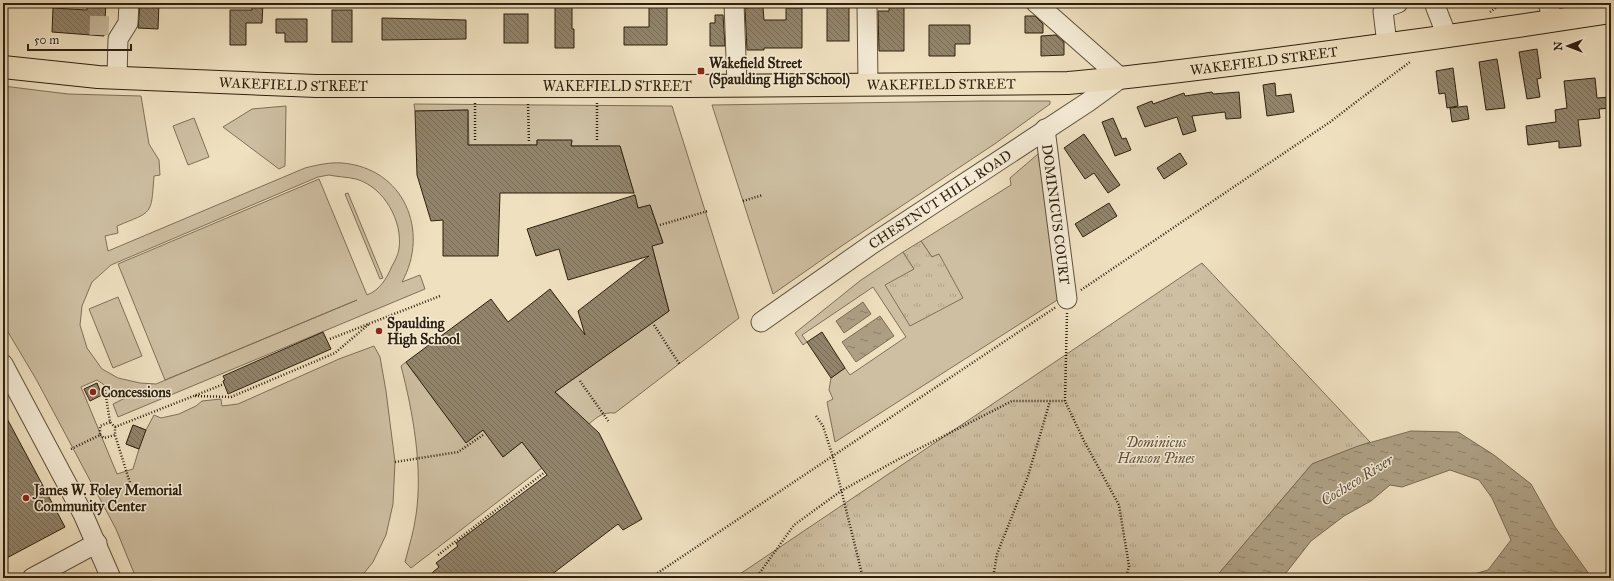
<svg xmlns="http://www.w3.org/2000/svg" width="1614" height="581" viewBox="0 0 1614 581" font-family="'IM FELL Great Primer',serif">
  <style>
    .green { fill: #cebfa2; stroke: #7e7058; fill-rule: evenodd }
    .park { fill: url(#park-tufts); stroke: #7e7058 }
    .water { fill: url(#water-ripples); stroke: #7a6c54 }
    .building { fill: url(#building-back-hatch); stroke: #2d200e }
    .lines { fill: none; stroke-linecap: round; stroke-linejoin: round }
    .minor-tunnel { stroke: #c8ba9c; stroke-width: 19; stroke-dasharray: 19 10; stroke-linecap: butt }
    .minor-casing { stroke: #5e503a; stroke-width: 21 }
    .major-casing { stroke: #2d200e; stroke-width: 24 }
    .path { stroke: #2d200e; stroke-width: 2.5; stroke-dasharray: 1 2; stroke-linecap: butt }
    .minor { stroke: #f5ebd6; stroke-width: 19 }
    .major { stroke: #efe0c0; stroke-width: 22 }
    .poi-dot { fill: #8f2418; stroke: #f5ebd6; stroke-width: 1.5 }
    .labels { text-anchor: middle; stroke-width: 3; stroke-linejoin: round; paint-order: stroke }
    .street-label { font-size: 14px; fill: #2d200e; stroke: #f5ebd6 }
    .poi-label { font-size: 14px; font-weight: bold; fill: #2d200e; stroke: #f5ebd6; text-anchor: start }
    .park-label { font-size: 14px; font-style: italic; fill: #5d503a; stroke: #f5ebd6 }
    .water-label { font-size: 15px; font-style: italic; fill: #5a4c37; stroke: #f5ebd6 }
  </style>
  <defs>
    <pattern id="park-tufts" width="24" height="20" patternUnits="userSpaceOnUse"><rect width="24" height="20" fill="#cebfa2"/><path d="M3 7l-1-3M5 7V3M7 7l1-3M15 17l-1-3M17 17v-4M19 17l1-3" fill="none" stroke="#b1a48a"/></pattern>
    <pattern id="water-ripples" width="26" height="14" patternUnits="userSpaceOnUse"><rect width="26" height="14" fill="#ad9f83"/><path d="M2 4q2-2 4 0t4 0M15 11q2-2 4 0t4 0" fill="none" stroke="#8d816a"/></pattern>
    <pattern id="building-back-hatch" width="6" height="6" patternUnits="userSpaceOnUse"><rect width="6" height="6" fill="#92846b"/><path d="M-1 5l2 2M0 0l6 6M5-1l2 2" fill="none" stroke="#786c56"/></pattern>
  </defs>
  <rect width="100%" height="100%" fill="#efe0c0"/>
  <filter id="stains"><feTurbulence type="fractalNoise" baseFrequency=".005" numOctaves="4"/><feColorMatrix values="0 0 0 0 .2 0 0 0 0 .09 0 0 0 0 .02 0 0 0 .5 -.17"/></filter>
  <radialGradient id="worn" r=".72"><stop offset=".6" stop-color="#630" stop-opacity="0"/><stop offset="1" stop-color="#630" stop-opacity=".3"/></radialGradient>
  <g class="green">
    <path d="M3,86L68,94L141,96L149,144L159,160L160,175L154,176C151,216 153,211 117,226L118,233L105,236L108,251L305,168C317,165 330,162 342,163C404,168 430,231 402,282L420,275L425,289L118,417L113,404L127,397L113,391L97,380L81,387L117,474L133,469L139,449L126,444L133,425L146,430L154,415L161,418L179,414L196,406L202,401L221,399L222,406L238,404L339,359L374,346L380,357L386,391L395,462L393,504L386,535L373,562L360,578H136L116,529L36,379L5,327H3ZM329,175C338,177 348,177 356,179C384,187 403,221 399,249C398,255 395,261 392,266C387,278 380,290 367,295L319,179L118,264L165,380L357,300L156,384L140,383L118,378L102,369L87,348L80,325L82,306L92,282L111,265L318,177Z"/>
    <polygon points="982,101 1050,101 1050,104 996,143 843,245 773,294 712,105"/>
    <path d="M414,104L672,106L739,318L615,413C603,412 598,416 589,424L555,392L669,311L652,246L663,242L650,205L638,208L620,146H571L572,141L537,140V145H469L468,110L415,111Z"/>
    <polygon points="286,106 285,166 279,169 223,127 252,109"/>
    <polygon points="194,118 209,157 188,165 173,126"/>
    <polygon points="1038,154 1062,297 835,442 827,402 833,399 829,390 831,378 845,368 850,375 906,337 873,287 802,335 807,342 803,345 795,333 861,280 903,252 914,269 910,326 939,254 932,257 921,241 1011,185 1010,178"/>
    <polygon points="348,193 383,278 380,279 345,194"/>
    <polygon points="118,297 142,356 113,368 89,309"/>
    <path d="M406,362L466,442L483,430L503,457L522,442L542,468L411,568L405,562C409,546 414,531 416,515C423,468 413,412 401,366Z"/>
  </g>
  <g class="park">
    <polygon points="921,241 932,257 939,254 963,298 910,326 885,285 914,269 903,252"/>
    <polygon points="1202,263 1370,442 1312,464 1215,578 734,578"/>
  </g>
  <g class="water">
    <polygon points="863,302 871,314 844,333 836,321"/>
    <polygon points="880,316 894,336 856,362 842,342"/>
    <polygon points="1411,431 1458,432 1494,455 1531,484 1555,527 1592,578 1460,578 1488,570 1511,540 1492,498 1479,480 1450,470 1402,487 1390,485 1371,501 1344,516 1311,541 1282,578 1215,578 1312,464 1358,446"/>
  </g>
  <g class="building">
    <polygon points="87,3 106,3 104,36 52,32 53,8 87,10"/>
    <polygon points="140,3 159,3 158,29 138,28"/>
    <polygon points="252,3 263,3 262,23 246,23 246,45 230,45 230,10 252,10"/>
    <polygon points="649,3 667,3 667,45 624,45 624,27 649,27"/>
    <rect x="827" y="3" width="22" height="38"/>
    <polygon points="889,6 904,6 904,51 879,51 878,11 889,11"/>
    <polygon points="555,7 572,7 572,29 574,29 574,48 555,48"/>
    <polygon points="763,7 764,20 786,20 786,8 802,8 802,48 764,48 764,50 747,50 745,8"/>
    <rect x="332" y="10" width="20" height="32"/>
    <rect x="504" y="14" width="24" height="29"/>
    <polygon points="715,15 723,15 725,46 710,46 710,23 715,23"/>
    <polygon points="1025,16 1035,16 1043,24 1043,33 1025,33"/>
    <polygon points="382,18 466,20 466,39 382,40"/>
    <polygon points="276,19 307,19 307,42 285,42 285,33 276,33"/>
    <polygon points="929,25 970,25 970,44 955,44 955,56 929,56"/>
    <polygon points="1056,35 1064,42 1064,55 1041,56 1041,36"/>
    <polygon points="1537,49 1541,78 1537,79 1540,97 1527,99 1519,52"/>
    <polygon points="1497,59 1505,108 1486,110 1479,62"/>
    <polygon points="1453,68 1458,106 1447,108 1445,93 1439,94 1436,71"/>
    <polygon points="1595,78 1597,98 1611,97 1611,108 1599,109 1600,118 1578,120 1581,146 1559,148 1559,141 1528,145 1526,126 1556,122 1555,110 1567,108 1564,81"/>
    <polygon points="1275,83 1276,96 1291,94 1294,112 1267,116 1263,85"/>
    <polygon points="1212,92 1213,94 1239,92 1241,118 1226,119 1225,112 1192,116 1196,131 1183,135 1177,117 1145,127 1137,107 1152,101 1153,104 1184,93 1185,96"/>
    <polygon points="1467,106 1469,119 1452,122 1450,108"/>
    <polygon points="468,110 468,145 537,145 537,140 572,140 571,146 620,146 634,193 500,193 498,256 443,256 443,220 431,221 417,175 415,111"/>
    <polygon points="1113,118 1122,139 1126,138 1131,150 1115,156 1102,122"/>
    <polygon points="1084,134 1120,185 1108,193 1094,173 1085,179 1064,148"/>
    <polygon points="1180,153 1187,164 1164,179 1157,168"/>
    <polygon points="635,195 638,208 650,205 663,243 652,246 669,311 555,392 599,433 642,519 623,530 618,524 547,578 426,578 439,567 436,563 458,546 456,543 547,475 522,442 503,457 483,430 466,443 406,362 491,299 508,322 550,289 585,335 578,311 649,256 568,280 559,249 536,256 527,229"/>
    <polygon points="1109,203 1117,216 1083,237 1075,224"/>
    <polygon points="323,332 331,349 228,394 223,381 225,380 223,376"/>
    <polygon points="822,332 845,368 831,378 807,342"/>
    <polygon points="97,383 102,395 90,401 84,389"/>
    <polygon points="3,411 65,527 3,560"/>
    <polygon points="133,425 146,430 139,449 126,444"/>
  </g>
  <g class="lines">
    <polyline class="minor-tunnel" points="99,35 100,3"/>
    <defs>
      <g id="minor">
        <polyline points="734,3 737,85"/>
        <polyline points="867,3 868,84"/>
        <polyline points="1434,3 1447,36"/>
        <polyline points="1548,3 1553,21"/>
        <polyline points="1387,44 1383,11 1387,7 1398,3"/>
        <polyline points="117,77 118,39 128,23 129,3"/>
        <path id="s1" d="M1045,129L1067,299"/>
        <path id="s2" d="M761,322L872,244L1088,102L1121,78L1036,3"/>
        <polyline points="3,364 83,514 111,578"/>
        <polyline points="32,578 97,543"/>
      </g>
      <g id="major">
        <path id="s3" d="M3,67L98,77L316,86H689L1068,83C1158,75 1248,63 1338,51C1429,39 1520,26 1611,12"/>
      </g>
    </defs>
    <use href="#minor" class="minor-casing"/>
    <use href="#major" class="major-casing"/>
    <g class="path">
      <polyline points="1490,12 1503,3"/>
      <polyline points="475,103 475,142"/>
      <polyline points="597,103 597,141"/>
      <polyline points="528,104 529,143"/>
      <polyline points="743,201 763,195"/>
      <polyline points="660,225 708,211"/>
      <polyline points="1081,290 1330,122 1360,99 1410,62"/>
      <polyline points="1067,313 1065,401 1084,441 1119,505 1129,566 1126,578"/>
      <polyline points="654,325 680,365"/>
      <polyline points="330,339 440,296"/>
      <polyline points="580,381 609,422"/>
      <polyline points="105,390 110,422 115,427 115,435 130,483"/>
      <polyline points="195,396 231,397 335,353 369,324"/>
      <polyline points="816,416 823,426 833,457 863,578"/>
      <polyline points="115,427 224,384"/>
      <polyline points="100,435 104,438 115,435"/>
      <polyline points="71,449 100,435 100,426 110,422"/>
      <polyline points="395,462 458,452 483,435"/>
      <polyline points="438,555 545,472"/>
      <polyline points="650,578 1056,307"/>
      <polyline points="756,578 794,525 841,491 897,460 1012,401 1065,401"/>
      <polyline points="993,578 997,554 1028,476 1050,401"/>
    </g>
    <use href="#minor" class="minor"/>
    <use href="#major" class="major"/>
  </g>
  <g class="poi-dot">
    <rect x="697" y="67" width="8" height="8" rx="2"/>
    <circle cx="379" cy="331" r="4"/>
    <circle cx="93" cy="392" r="4"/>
    <circle cx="26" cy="498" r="4"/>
  </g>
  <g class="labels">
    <g class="street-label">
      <text dy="5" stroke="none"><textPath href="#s3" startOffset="1263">WAKEFIELD STREET</textPath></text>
      <text dy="5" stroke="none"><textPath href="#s3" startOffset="291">WAKEFIELD STREET</textPath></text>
      <text dy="5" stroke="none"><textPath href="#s3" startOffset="939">WAKEFIELD STREET</textPath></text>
      <text dy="5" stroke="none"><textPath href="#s3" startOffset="615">WAKEFIELD STREET</textPath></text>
      <text dy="5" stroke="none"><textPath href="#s2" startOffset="217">CHESTNUT HILL ROAD</textPath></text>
      <text dy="5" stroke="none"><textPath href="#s1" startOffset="86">DOMINICUS COURT</textPath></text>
    </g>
    <g class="poi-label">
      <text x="709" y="68">Wakefield Street<tspan x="709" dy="16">(Spaulding High School)</tspan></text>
      <text x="387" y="328">Spaulding<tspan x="387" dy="16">High School</tspan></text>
      <text x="101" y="397">Concessions</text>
      <text x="34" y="495">James W. Foley Memorial<tspan x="34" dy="16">Community Center</tspan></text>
    </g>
    <g class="park-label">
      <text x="1156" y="447">Dominicus<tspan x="1156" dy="16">Hanson Pines</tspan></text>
    </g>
    <g class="water-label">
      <text transform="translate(1357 480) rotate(-32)" y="5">Cocheco River</text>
    </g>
  </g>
  <rect width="1614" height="581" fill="none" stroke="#efe0c0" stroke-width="16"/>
  <rect x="4" y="4" width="1606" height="573" fill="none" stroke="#2d200e" stroke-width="2"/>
  <rect x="8" y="8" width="1598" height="565" fill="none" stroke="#2d200e"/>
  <g transform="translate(1568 46) rotate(270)" stroke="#f5ebd6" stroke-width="3" paint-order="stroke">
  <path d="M0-3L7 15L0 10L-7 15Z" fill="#2d200e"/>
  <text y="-6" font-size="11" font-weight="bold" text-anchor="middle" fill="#2d200e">N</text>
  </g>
  <path d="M28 44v6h103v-6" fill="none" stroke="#2d200e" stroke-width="2"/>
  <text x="34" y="44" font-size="12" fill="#2d200e" stroke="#f5ebd6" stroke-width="3" paint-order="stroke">50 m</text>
  <rect width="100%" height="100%" filter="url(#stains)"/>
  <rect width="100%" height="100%" fill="url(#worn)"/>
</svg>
